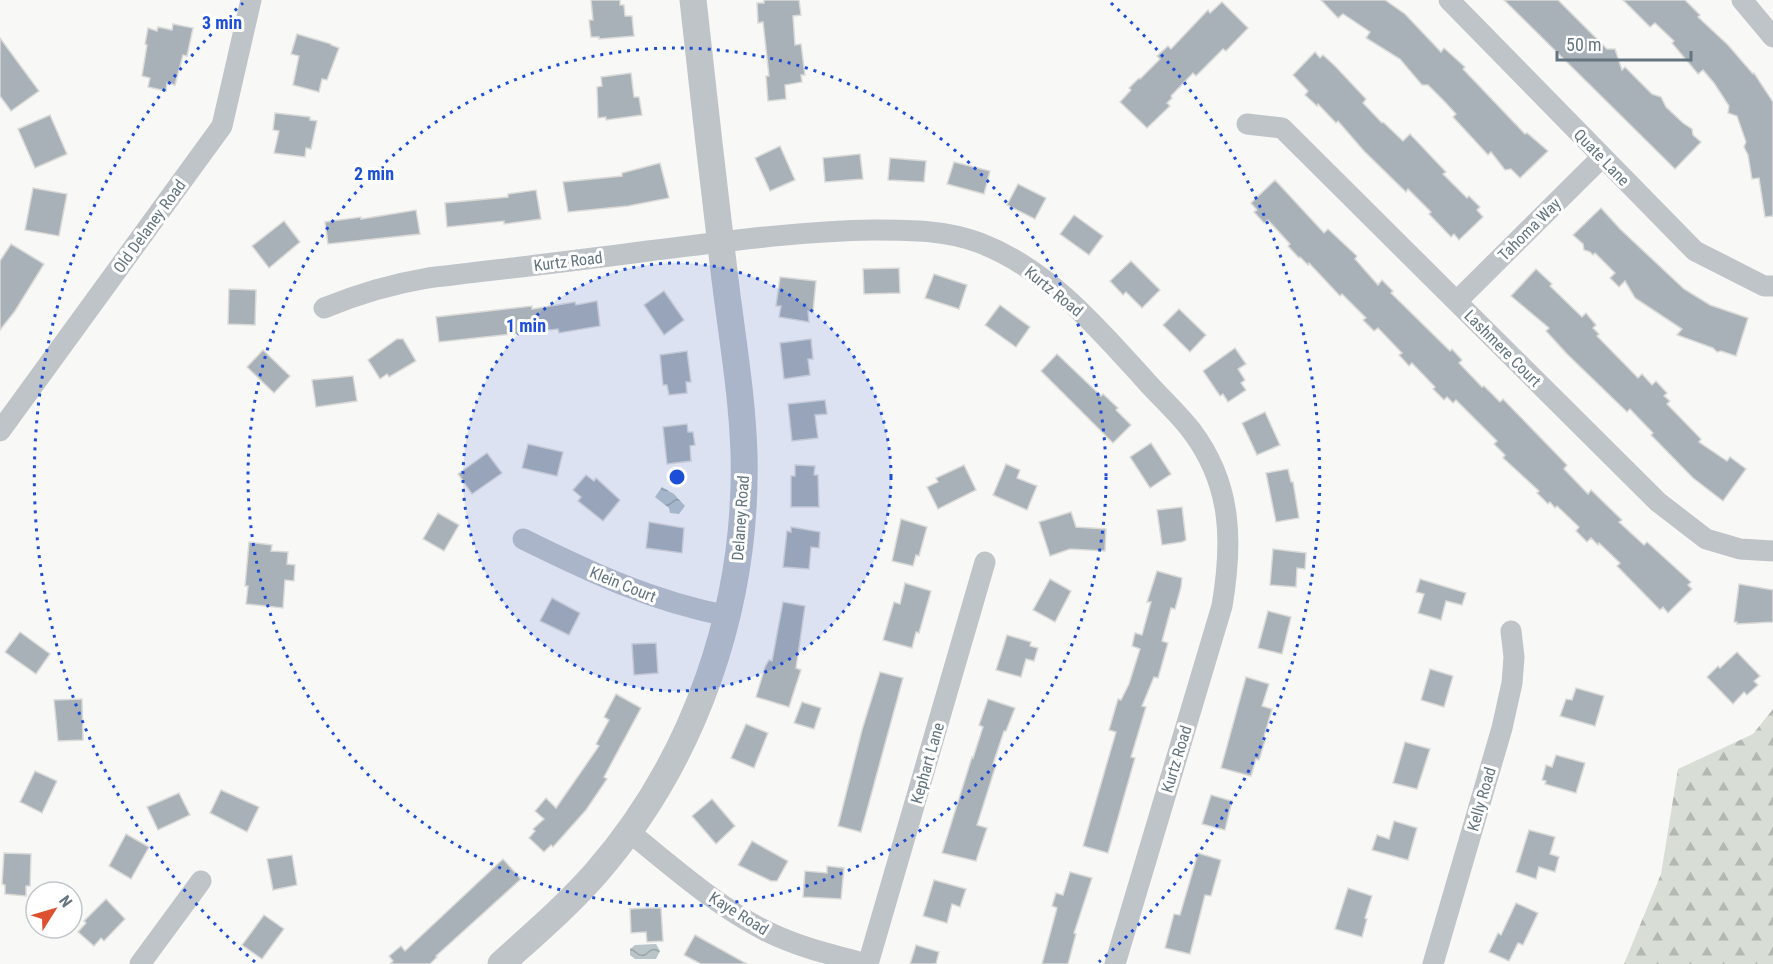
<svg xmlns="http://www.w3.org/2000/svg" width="1773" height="964" viewBox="0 0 1773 964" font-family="'Roboto Condensed',sans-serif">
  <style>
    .forest { fill: url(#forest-firs) }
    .water { fill: url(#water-waves) }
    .building { fill: #a8b1b7; stroke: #dadad8; stroke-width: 1.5 }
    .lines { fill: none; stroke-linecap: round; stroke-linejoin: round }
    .minor { stroke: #bfc4c8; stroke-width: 21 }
    .tertiary { stroke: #bfc4c8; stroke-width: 27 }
    .ring { fill: none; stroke: #1d4ed8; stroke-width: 3; stroke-dasharray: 3 6 }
    .labels { text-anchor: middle; stroke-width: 6; stroke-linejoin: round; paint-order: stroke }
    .street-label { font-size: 16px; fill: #647580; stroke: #fff }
    .centre { fill: #1d4ed8; stroke: #fff; stroke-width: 3 }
    .ring-label { font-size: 18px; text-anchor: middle; font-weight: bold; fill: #1d4ed8; stroke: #fff; stroke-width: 6; stroke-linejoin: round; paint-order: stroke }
  </style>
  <defs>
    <pattern id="forest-firs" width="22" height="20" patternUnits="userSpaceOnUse" patternTransform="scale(1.5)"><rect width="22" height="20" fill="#d8ddd5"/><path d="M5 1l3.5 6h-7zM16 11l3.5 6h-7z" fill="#b3b8b2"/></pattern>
    <pattern id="water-waves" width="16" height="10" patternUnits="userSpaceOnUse" patternTransform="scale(1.5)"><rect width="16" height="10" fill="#b9c5c9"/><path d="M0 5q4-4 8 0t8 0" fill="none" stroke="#9aa5a8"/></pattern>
  </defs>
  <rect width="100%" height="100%" fill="#f8f8f6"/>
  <polygon class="forest" points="1773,709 1773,964 1624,964 1661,874 1678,769 1753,734"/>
  <g class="water">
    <polygon points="662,487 674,494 685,506 679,514 670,513 669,508 655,497"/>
    <polygon points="656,944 660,951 656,959 635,959 630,955 630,949 635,945"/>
  </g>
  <g class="building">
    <polygon points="591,0 620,0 620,5 624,5 625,16 632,16 634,36 599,39 599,37 591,37 589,20 593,20"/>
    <polygon points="764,0 799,0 801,15 793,16 795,45 801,44 805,75 801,75 802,82 785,85 786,99 768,101 766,76 769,76 763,22 758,23 757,3 764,3"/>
    <polygon points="1321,0 1385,0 1405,14 1441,52 1444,48 1465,67 1463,69 1525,134 1527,133 1548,151 1520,178 1511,169 1505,170 1491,152 1488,155 1453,117 1456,114 1445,102 1428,85 1422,85 1400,59 1366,38 1370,32 1343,14 1338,18"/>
    <polygon points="1504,0 1558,0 1607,49 1615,49 1622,70 1625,67 1652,94 1661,97 1666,107 1683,123 1692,129 1693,135 1701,142 1675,169"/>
    <polygon points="1623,0 1685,0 1700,15 1698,17 1728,45 1753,74 1754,73 1773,102 1773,216 1765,217 1759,178 1752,179 1748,155 1744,147 1746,142 1737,116 1728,113 1729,106 1714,83 1703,70 1698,74 1672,43 1674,41 1655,23 1650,27"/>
    <polygon points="1222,2 1248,28 1226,51 1223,49 1196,76 1193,73 1171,96 1172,98 1167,103 1170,106 1147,128 1120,102 1131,90 1129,88 1139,78 1140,79 1160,59 1157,56 1168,46 1171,49 1208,10 1210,13"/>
    <polygon points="173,24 193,28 187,56 183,55 175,85 167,83 166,91 148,87 150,78 142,76 147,45 145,44 148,28 157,31 158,27 172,30"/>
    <polygon points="297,34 331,44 331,45 339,48 327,80 322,79 319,92 293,85 299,56 291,54"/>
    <polygon points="0,38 39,91 11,111 0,96"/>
    <polygon points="1315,52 1320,58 1323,55 1335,66 1366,99 1363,103 1382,123 1383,122 1403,141 1410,134 1446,172 1443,174 1467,198 1469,196 1480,207 1477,210 1483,217 1459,240 1454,234 1451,237 1429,214 1431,212 1408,189 1406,192 1364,151 1338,121 1336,123 1318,104 1317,106 1305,95 1308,91 1293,75"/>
    <polygon points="631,73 634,97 639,97 642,115 606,120 606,117 598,118 597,87 602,86 601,77"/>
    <polygon points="275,113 310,117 310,120 317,121 311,149 306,148 305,157 274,153 279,131 273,130"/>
    <polygon points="50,115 67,154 35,168 18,129"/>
    <polygon points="780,146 795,180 770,191 755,158"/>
    <polygon points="860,154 863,179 825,182 823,158"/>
    <polygon points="890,158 926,161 924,182 888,180"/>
    <polygon points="954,162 990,171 984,194 947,184"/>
    <polygon points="660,163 669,198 628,206 568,212 563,182 622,176 622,173"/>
    <polygon points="1275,180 1324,233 1328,229 1357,256 1355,259 1378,285 1382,280 1393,291 1391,293 1450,351 1452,349 1462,360 1459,363 1482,387 1484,386 1500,402 1503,399 1567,465 1564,469 1588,494 1591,490 1622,520 1619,522 1644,545 1647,542 1691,582 1688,585 1692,589 1668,613 1663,607 1660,610 1617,566 1620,563 1599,543 1598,545 1591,538 1587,542 1576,531 1579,527 1557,506 1555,508 1550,502 1548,504 1537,493 1539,491 1503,458 1505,455 1494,444 1497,441 1456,400 1453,403 1447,397 1444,400 1433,389 1435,387 1412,363 1409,366 1399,355 1402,353 1378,328 1374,331 1363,320 1366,318 1342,294 1340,296 1309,263 1308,265 1300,257 1299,258 1288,246 1290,244 1268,220 1264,223 1254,212 1257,210 1251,203"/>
    <polygon points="1018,184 1046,198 1035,219 1007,205"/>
    <polygon points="33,188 67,194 59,236 25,230"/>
    <polygon points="536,190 541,219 504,224 504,221 447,227 445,203 508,197 508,194"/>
    <polygon points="1601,208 1620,229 1684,289 1710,305 1748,318 1736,356 1721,351 1717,352 1713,348 1677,335 1682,329 1635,298 1625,281 1619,287 1610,278 1615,273 1595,253 1593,255 1590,252 1584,250 1583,244 1573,235"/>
    <polygon points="416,210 420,234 328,244 325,222 361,217 361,219"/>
    <polygon points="1074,215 1103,236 1089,255 1060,234"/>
    <polygon points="284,221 300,242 269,268 252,246"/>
    <polygon points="11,244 44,264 15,311 0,330 0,261"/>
    <polygon points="1131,261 1160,290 1142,308 1126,292 1123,295 1110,281"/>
    <polygon points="899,268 900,293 864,294 863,269"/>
    <polygon points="1536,269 1552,284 1550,286 1582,317 1586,313 1596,325 1593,328 1599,334 1597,336 1638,378 1642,374 1652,385 1656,381 1667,393 1664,396 1670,401 1667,404 1701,439 1699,442 1727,461 1730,457 1746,469 1723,501 1693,478 1651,435 1653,433 1630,409 1627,412 1567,354 1546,331 1549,328 1511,296"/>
    <polygon points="934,274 967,285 959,309 925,298"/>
    <polygon points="780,277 816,281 813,312 808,311 809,322 779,317 781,306 776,306"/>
    <polygon points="229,289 256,290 255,325 228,324"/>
    <polygon points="664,291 684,320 664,335 644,305"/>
    <polygon points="597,301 600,326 559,333 558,329 439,342 436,317 532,306 532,309 575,302 576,305"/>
    <polygon points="1000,305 1030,327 1016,347 985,325"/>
    <polygon points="1179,309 1206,335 1190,352 1163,325"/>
    <polygon points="397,339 403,339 416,361 389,377 387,374 380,379 368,360"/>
    <polygon points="811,339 813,359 808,359 810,375 784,379 780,343"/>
    <polygon points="1235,348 1246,364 1238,369 1245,380 1241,383 1246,390 1228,402 1223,394 1220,396 1203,371"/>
    <polygon points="263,350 290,376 274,393 247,367"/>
    <polygon points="687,351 691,382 686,382 687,393 669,395 667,385 663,385 660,355"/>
    <polygon points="1057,354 1101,396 1103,394 1118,408 1116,410 1131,425 1113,443 1041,371"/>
    <polygon points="353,376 357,401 316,407 312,380"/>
    <polygon points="825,400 827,414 815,415 818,438 792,441 788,404"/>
    <polygon points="1265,412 1280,445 1257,455 1242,423"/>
    <polygon points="687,424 688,432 693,432 695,445 690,446 691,461 667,464 663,427"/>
    <polygon points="1151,443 1171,474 1150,488 1130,457"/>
    <polygon points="528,444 563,452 557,476 522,468"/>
    <polygon points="487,453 502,473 472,494 458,474"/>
    <polygon points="1006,464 1020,470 1017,478 1037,486 1027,510 993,495"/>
    <polygon points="795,465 815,466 814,475 818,475 819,507 791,507 791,476 795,476"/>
    <polygon points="964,465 976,490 938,509 927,487 938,482 936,478"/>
    <polygon points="1288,469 1291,482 1293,482 1299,518 1276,522 1266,473"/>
    <polygon points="586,475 594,481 596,478 620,500 603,521 578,501 581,497 573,490"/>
    <polygon points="1182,507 1186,540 1182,542 1162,545 1157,510"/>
    <polygon points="1071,512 1076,527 1106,529 1105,551 1070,549 1050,556 1039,522"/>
    <polygon points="438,513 459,525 444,551 423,539"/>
    <polygon points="901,519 927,527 919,556 916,555 913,566 892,561"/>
    <polygon points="649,522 684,528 682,553 646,548"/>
    <polygon points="791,527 820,532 819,548 811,547 809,569 783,567 787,531 791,532"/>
    <polygon points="249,542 272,545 271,551 288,552 287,564 295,565 294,581 285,580 283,608 246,604 248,586 245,586"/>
    <polygon points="1273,549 1306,553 1305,569 1297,568 1296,587 1270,585"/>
    <polygon points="1157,571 1182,578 1181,587 1175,609 1171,608 1162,641 1168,643 1158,678 1154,677 1142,706 1146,707 1131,757 1135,758 1108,853 1083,846 1116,732 1109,730 1118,699 1121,700 1129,684 1140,649 1132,646 1135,633 1142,635 1151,602 1147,602"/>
    <polygon points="1050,579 1071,591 1055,622 1033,610"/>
    <polygon points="1420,579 1466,593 1462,605 1446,601 1441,620 1418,613 1424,594 1416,592"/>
    <polygon points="905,583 931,591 919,633 916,632 912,648 883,640 894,602 900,604"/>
    <polygon points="1739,584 1773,590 1773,622 1737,624 1737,622 1734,622"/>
    <polygon points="552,598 580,613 569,635 540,621"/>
    <polygon points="783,602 805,606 796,668 801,670 789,707 756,697 765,667 769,660 772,661"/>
    <polygon points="1268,611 1291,617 1282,654 1258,648"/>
    <polygon points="20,632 50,654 36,674 5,652"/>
    <polygon points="1007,635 1031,642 1030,646 1038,648 1034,661 1026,659 1021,677 996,670"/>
    <polygon points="656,643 658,673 634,675 632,644"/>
    <polygon points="1737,652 1760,676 1754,681 1758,685 1747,695 1744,692 1733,704 1707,677 1718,666 1720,668"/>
    <polygon points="1430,669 1453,676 1444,707 1421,700"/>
    <polygon points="880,672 903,678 861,832 838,826 862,730"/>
    <polygon points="1246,677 1269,684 1262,706 1272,709 1263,740 1265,741 1259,760 1256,759 1251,776 1221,768"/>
    <polygon points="1576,688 1604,696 1595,726 1560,716 1566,699 1572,700"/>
    <polygon points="616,694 641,708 604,777 607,779 586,810 553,847 551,845 544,852 529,838 535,831 533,829 544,819 535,811 546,798 556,808 599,746 596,744 609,720 604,717"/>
    <polygon points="82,699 83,740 58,741 54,700"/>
    <polygon points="988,699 1015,708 1006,731 1004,731 993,764 996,765 977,825 987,828 976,861 942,853 972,757 973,758 983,727 979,725"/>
    <polygon points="802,702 821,708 814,729 794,723"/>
    <polygon points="746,724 768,733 754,768 731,758"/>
    <polygon points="1405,742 1430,749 1417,789 1393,783"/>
    <polygon points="1556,755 1585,763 1576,793 1545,784 1546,781 1542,780 1546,765 1552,767"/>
    <polygon points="35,771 57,781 42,813 20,802"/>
    <polygon points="221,790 259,807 247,832 210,813"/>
    <polygon points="179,793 190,815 158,830 147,807"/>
    <polygon points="1211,795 1232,801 1225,830 1202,824"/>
    <polygon points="712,799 735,826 716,844 692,816"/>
    <polygon points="1394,821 1417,828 1408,860 1372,850 1377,835 1389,839"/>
    <polygon points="1529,830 1555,837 1550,854 1559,857 1555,872 1539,867 1536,879 1516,872"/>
    <polygon points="126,834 149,847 131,879 109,866"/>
    <polygon points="752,841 788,861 777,881 771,881 738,865"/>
    <polygon points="4,853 31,854 30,886 26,886 26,896 5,894 5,885 2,884"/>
    <polygon points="1198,853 1221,860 1211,896 1205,895 1190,954 1165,948 1174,914 1180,915"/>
    <polygon points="292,855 297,885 273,890 267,859"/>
    <polygon points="503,859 521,879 436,956 437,957 430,964 390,964 393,961 389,956 401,946 405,951"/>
    <polygon points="827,866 844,868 841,899 803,897 805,871 827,873"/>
    <polygon points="1070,872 1092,878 1074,933 1076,934 1068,964 1042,964 1057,908 1052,906 1056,893 1063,895"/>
    <polygon points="934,880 966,889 960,907 952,904 947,923 923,916"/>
    <polygon points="1348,888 1372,896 1365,918 1367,919 1362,937 1335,929"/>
    <polygon points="106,899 125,919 104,941 101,938 94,946 78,932 86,923 84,921"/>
    <polygon points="1516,903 1538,913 1523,945 1518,943 1509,961 1489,952 1498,933 1501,935"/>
    <polygon points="647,908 661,908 663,941 647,942 646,932 631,933 630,909"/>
    <polygon points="264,915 284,929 262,959 242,945"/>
    <polygon points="695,935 747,964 701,964 684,955"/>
    <polygon points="916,945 939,952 936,964 910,964"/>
  </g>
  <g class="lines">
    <g class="minor">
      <polyline points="1449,0 1695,251 1764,286 1773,286"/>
      <polyline points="1742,0 1773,37"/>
      <polyline points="1247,124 1282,128 1658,502 1706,539 1740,549 1773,551"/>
      <polyline points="1457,301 1602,157"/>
      <path d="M324,308C358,294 392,284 428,278C502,269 575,261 648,251C723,242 798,231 874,230C910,230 946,230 980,243C1048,269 1098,328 1145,380C1160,397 1177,412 1191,430C1232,484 1233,541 1222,606L1115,964"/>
      <polyline points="0,431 222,126 251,0"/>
      <path d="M523,539C592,573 651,601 728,616"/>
      <path d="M628,831C672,866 716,906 766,931C798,947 832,955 867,964"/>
      <polyline points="140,964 201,881"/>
      <polyline points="868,964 985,562"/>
      <polyline points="1433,964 1502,728 1512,683 1514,657 1511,631"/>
    </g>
    <path class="tertiary" d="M501,964C533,935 567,906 596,873C696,758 748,605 744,453C742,392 731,331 724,271C713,181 703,90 693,0"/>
  </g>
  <circle cx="677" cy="477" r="214" fill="#1d4ed8" fill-opacity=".12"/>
  <g class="ring">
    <circle cx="677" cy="477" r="214"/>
    <circle cx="677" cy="477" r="429"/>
    <path d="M255 962A643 643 0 0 1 243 3M1111 3A643 643 0 0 1 1099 962"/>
  </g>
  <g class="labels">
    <g class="street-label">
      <text transform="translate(1602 157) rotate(46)" y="6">Quate Lane</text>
      <text transform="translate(149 226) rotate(-54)" y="6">Old Delaney Road</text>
      <text transform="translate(1529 229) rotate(-45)" y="6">Tahoma Way</text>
      <text transform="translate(568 261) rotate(-7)" y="6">Kurtz Road</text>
      <text transform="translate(1054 291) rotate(39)" y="6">Kurtz Road</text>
      <text transform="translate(1503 348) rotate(45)" y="6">Lashmere Court</text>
      <text transform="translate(740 518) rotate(-86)" y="6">Delaney Road</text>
      <text transform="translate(623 584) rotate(22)" y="6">Klein Court</text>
      <text transform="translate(1176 759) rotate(-73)" y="6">Kurtz Road</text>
      <text transform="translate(927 763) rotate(-74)" y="6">Kephart Lane</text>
      <text transform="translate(1481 799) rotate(-74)" y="6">Kelly Road</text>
      <text transform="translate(739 913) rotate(32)" y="6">Kaye Road</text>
    </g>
  </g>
  <circle cx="677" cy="477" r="9" class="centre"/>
  <g class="ring-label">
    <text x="222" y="29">3 min</text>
    <text x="374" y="180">2 min</text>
    <text x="526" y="332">1 min</text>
  </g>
  <g transform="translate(54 910) rotate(53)"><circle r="28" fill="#ffffff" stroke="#c1c8cc" stroke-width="1.5"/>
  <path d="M0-4.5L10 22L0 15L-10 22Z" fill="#de5130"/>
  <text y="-9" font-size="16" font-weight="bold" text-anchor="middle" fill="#647580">N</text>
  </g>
  <path d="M1557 51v9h134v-9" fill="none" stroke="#647580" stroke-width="3"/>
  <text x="1566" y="51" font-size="18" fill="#647580" stroke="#ffffff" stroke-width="4.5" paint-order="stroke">50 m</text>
</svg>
